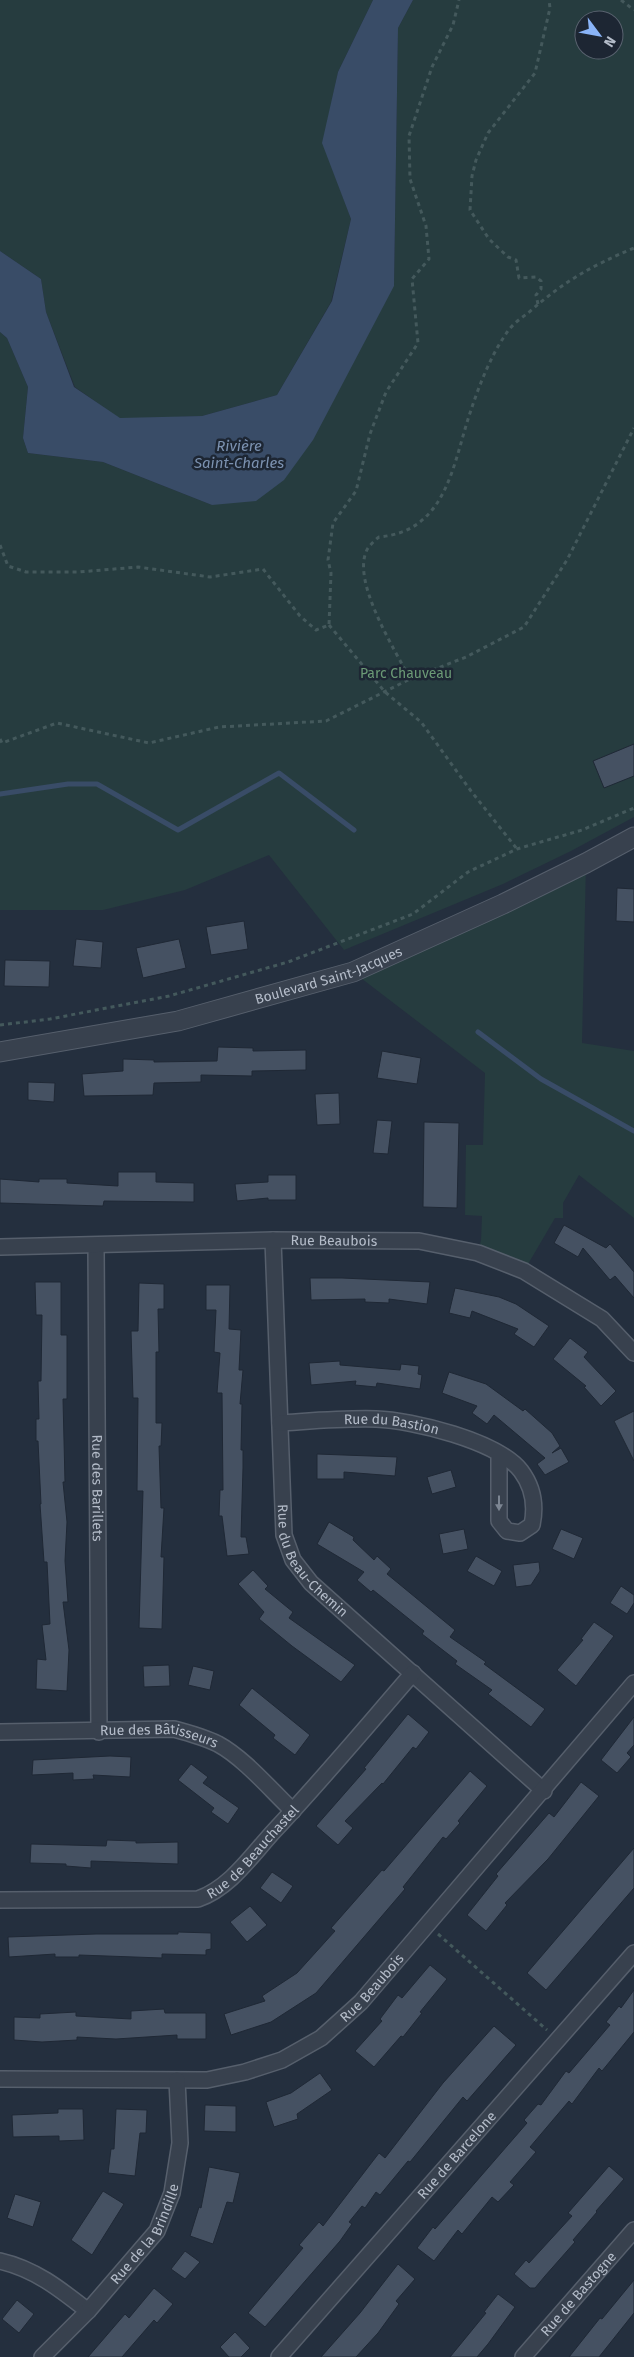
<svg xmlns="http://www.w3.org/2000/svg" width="634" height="2357" viewBox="0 0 634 2357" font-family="'Fira Sans',sans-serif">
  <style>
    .green { fill: #263c3f; fill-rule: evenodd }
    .water { fill: #394c67 }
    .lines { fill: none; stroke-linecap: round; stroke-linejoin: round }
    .stream { stroke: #394c67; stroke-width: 5 }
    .building { fill: #455162; stroke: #1f2835 }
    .minor-casing { stroke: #565f6c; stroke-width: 18 }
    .tertiary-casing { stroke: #565f6c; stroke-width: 21 }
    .path { stroke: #44595c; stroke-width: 3; stroke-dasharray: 4 4; stroke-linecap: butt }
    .minor { stroke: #38414e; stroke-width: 15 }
    .tertiary { stroke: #38414e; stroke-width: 19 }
    .oneway { fill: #7c8592 }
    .labels { text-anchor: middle; stroke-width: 5; stroke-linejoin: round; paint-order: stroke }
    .park-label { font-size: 14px; fill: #6b9a76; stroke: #1d2633 }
    .street-label { font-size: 14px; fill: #b4bcc9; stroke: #1d2633 }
    .water-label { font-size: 15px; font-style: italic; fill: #7c92b1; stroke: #1d2633 }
  </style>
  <rect width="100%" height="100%" fill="#242f3e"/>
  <g class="green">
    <polygon points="0,0 373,0 338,72 323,143 351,219 331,302 277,395 202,416 120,419 75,387 46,312 41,279 0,251"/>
    <path d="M413,0H634V817L571,851L503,884L344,950L269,855L185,890L103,910H0V332L7,338L28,387L23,438L28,453L103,462L212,505L394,286L398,28ZM584,20H614V50H584Z"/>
    <polygon points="586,863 582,1043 634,1051 634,1218 579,1175 563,1203 563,1218 555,1218 524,1271 478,1253 481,1240 482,1216 465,1215 466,1145 483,1145 485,1073 353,972"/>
  </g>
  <polygon class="water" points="373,0 413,0 398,28 394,286 313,440 284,480 256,501 212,505 103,462 28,453 23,438 28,387 7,338 0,332 0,251 41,279 46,312 74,387 120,418 202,416 277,395 332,301 351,219 322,143 338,72"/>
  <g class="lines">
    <g class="stream">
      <polyline points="0,794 68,784 97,784 178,830 279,773 354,830"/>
      <polyline points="478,1032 541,1079 634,1131"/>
    </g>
  </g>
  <g class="building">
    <polygon points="634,744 634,776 604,788 593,761"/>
    <polygon points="617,888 634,889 634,922 616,921"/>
    <polygon points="244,921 248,949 211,955 206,927"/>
    <polygon points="76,939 103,942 101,968 73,966"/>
    <polygon points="179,939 186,968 143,978 136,948"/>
    <polygon points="5,960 50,961 49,987 4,986"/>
    <polygon points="218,1047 253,1048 253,1051 306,1050 306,1070 252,1071 252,1076 201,1075 201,1082 154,1083 153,1095 84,1096 82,1074 123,1071 123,1059 154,1060 154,1062 217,1061"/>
    <polygon points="382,1051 421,1058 417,1084 377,1078"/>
    <polygon points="28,1082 55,1083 54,1102 28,1100"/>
    <polygon points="339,1093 340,1124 317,1125 315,1094"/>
    <polygon points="377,1120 392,1121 388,1154 373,1153"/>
    <polygon points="424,1122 459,1123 457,1208 423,1207"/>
    <polygon points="118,1172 156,1172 156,1182 194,1183 194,1202 104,1201 103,1206 0,1203 0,1179 39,1182 39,1179 67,1179 67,1183 118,1186"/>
    <polygon points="268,1175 296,1175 296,1200 268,1200 268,1198 237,1201 235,1184 268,1182"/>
    <polygon points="564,1225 606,1248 610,1244 634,1272 634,1298 615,1276 610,1280 583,1248 578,1257 554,1243"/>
    <polygon points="310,1278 342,1278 430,1282 427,1304 389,1299 389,1303 365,1302 365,1299 311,1300"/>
    <polygon points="35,1282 61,1282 61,1335 67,1335 67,1399 63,1399 65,1482 63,1482 67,1522 65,1561 68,1602 63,1602 69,1650 67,1691 36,1689 37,1659 46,1660 42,1625 50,1624 47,1562 44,1562 40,1504 41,1504 38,1441 36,1441 36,1419 39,1419 38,1381 41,1381 42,1315 36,1315"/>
    <polygon points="139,1283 164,1284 164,1309 158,1309 159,1352 156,1352 156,1423 162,1423 161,1446 159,1446 161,1508 164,1508 161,1557 164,1557 162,1629 139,1628 143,1491 137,1491 138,1398 133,1398 131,1331 138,1331"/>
    <polygon points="206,1285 230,1285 229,1329 241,1330 239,1370 243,1370 240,1404 242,1404 241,1450 243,1450 243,1468 241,1537 246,1537 249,1554 227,1556 222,1516 219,1516 220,1490 223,1490 222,1393 217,1393 220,1353 214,1352 216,1310 206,1310"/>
    <polygon points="455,1288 499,1297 516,1304 549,1326 534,1347 514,1334 518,1329 472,1311 470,1318 449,1313"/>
    <polygon points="570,1338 588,1352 584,1357 616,1391 601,1406 584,1387 586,1386 553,1359"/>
    <polygon points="340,1361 340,1365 400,1370 401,1364 419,1366 418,1374 422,1375 420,1389 377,1383 376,1387 355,1385 356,1381 311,1385 309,1363"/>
    <polygon points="449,1372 486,1384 523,1411 525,1409 552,1433 560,1446 552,1453 561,1448 569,1462 545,1475 537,1464 545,1458 494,1415 487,1424 472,1413 477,1406 442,1393"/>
    <polygon points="634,1411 634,1461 614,1421"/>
    <polygon points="317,1454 397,1457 395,1476 344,1472 344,1479 317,1479"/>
    <polygon points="451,1470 456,1487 432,1494 427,1477"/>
    <polygon points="329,1522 354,1537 353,1540 374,1560 377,1556 391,1569 387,1574 455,1630 450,1637 486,1662 484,1664 545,1709 531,1727 488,1694 492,1690 455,1664 457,1661 422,1634 424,1631 373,1590 371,1592 357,1580 364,1572 317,1544"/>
    <polygon points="464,1529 468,1549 443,1554 439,1534"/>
    <polygon points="561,1529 583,1538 574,1559 552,1549"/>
    <polygon points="476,1556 502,1571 494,1586 467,1571"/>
    <polygon points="539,1562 540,1571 531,1585 516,1587 513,1565"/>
    <polygon points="253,1570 268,1586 265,1589 293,1612 289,1618 355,1665 341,1682 292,1646 259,1619 264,1612 238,1584"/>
    <polygon points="621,1586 634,1595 634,1603 627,1614 610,1603"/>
    <polygon points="594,1622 614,1636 576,1686 557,1670 583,1640 581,1639"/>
    <polygon points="169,1665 170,1686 144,1687 143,1666"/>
    <polygon points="193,1666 214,1671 210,1690 188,1685"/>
    <polygon points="252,1688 310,1735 295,1755 273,1738 275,1735 239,1705"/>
    <polygon points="408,1714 429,1732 416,1749 413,1747 383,1784 382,1783 345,1821 353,1828 338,1845 316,1826 366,1769 364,1768"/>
    <polygon points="634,1717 634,1745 627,1753 631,1757 617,1773 601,1760"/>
    <polygon points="110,1756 131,1757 130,1777 93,1775 94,1779 73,1780 73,1773 32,1775 33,1760"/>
    <polygon points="191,1764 208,1777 203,1783 239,1808 228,1824 211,1812 214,1808 178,1780"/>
    <polygon points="470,1771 487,1786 458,1821 460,1823 446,1839 443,1837 403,1887 405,1889 316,1993 271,2022 231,2035 224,2014 265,2001 262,1996 297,1973 335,1931 331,1928 382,1870 384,1871"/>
    <polygon points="581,1782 599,1796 548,1859 505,1903 507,1905 486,1931 467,1915 498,1876 496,1874 549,1813 554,1817"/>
    <polygon points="107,1840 136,1841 136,1843 178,1842 178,1864 91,1861 91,1868 66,1866 66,1864 30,1863 31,1844 106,1846"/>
    <polygon points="634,1848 634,1888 546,1990 527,1973"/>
    <polygon points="272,1872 293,1886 281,1903 260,1888"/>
    <polygon points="250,1906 267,1925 247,1942 230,1922"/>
    <polygon points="178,1932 211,1933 211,1949 206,1950 206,1955 162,1954 162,1958 79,1955 79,1957 55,1957 55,1954 9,1957 8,1937 96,1934 178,1934"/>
    <polygon points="430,1965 447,1979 420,2012 422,2013 403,2037 401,2036 374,2067 355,2051 382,2021 380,2019 398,1995 402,1998"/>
    <polygon points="634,1990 634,2032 602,2071 599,2068 572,2104 569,2101 530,2147 536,2152 510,2182 514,2185 498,2202 492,2197 462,2234 458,2230 434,2261 417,2248 433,2227 435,2229 527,2123 524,2120 538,2104 541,2105 566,2071 569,2073 610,2025 606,2022 619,2006 621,2008"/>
    <polygon points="164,2009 165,2013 206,2013 206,2039 177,2039 177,2035 116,2039 77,2037 77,2040 42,2042 14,2040 14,2017 40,2018 40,2014 76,2012 76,2016 131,2019 131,2011"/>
    <polygon points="494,2026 516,2045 467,2101 463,2097 410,2162 408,2161 380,2195 376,2192 365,2208 362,2206 349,2222 352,2224 340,2241 265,2327 248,2313 303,2248 299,2245 319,2222 323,2226 379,2153 385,2158 443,2083"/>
    <polygon points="320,2073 332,2090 297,2114 298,2119 274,2127 266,2102 291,2093"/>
    <polygon points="205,2105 236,2106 236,2132 204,2131"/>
    <polygon points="58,2109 83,2109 84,2140 59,2141 59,2136 13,2137 12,2115 58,2113"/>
    <polygon points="116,2109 147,2110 146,2133 140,2133 135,2176 108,2173 111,2149 114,2149"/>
    <polygon points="609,2166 624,2179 596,2211 597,2212 573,2240 575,2242 545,2276 535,2288 530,2288 514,2274 526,2260 529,2263 572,2216 568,2213"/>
    <polygon points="209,2167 240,2173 233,2203 227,2202 213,2244 190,2236 199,2207 201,2208"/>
    <polygon points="103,2191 124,2204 92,2255 71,2240"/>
    <polygon points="15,2194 41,2202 33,2227 7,2218"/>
    <polygon points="185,2251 200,2262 185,2279 171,2269"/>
    <polygon points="398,2264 415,2279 396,2301 399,2304 378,2333 356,2357 321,2357 360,2313"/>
    <polygon points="634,2280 634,2313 599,2357 569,2357 600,2318 602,2319"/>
    <polygon points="154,2288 173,2304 157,2323 154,2320 122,2357 88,2357 125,2314 129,2318"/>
    <polygon points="498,2294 515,2307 488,2344 477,2357 450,2357 486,2313 484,2312"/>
    <polygon points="17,2300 34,2314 19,2333 2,2319"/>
    <polygon points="235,2332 250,2348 241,2357 229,2357 220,2347"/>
  </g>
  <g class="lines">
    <defs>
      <g id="minor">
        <path id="s1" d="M273,1240L284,1535L293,1560L311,1583L544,1791"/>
        <path id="s2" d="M96,1246L99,1732"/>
        <path id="s3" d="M0,1247L273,1240L419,1241L478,1253L524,1271L602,1319L634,1353"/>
        <path id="s4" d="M280,1423C312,1421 344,1418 376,1419C412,1420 498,1441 521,1471C533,1487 536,1506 532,1525L520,1533L507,1531L499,1521V1454"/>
        <path id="s5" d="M0,1732L174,1729C189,1733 204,1737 218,1744C244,1758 271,1790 293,1811"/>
        <path id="s6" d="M0,1900L198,1899C230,1888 251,1856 274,1831C322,1780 367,1726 413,1673"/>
        <path id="s7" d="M0,2079L207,2080L245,2072L282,2060L321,2038L361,2002L634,1683"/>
        <path d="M0,2261C35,2269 60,2289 88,2311"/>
        <path id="s8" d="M42,2357L88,2311L157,2231L172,2193L180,2143L177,2080"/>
        <path id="s9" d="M279,2357L634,1953"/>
        <path id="s10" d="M523,2357L634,2230"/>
      </g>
      <g id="tertiary">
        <path id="s11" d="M0,1052L178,1021L353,972L503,904L586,863L634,837"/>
      </g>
    </defs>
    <use href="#minor" class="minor-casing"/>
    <use href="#tertiary" class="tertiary-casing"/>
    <g class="path">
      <polyline points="621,0 634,10"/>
      <polyline points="538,304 536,295 541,289 541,281 536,277 519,278 516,260 508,257 489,239 470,210 472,176 476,160 488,133 535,73 550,8 549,0"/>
      <polyline points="0,545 8,566 26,572 79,572 138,567 210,577 263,569 300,616 316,630 329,625 331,573 328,560 333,523 356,491 370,434 386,392 418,343 412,279 429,259 426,226 410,179 409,136 432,67 453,25 459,0"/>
      <polyline points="329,625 385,692 421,722 471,791 517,849"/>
      <polyline points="410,679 466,657 524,627 567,560 634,428"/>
      <path d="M0,739L2,743L57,723L149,743L219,727L326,721L410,679C396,651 349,579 368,548C371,544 375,540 379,537C448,531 453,462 471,410C480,383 492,353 508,331C513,324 521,318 528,313C563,282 591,266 634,248"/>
      <polyline points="0,1025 50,1019 169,996 288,962 413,914 468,872 517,849 582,830 634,808"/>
      <polyline points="438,1934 547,2030"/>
    </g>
    <use href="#minor" class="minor"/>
    <use href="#tertiary" class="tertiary"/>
  </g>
  <defs><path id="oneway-solid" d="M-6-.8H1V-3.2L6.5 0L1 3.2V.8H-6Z" transform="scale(1.25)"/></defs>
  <use class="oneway" href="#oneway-solid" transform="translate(499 1503) rotate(90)"/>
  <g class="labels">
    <g class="park-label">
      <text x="406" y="678">Parc Chauveau</text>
    </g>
    <g class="street-label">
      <text dy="5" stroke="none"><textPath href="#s11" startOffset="338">Boulevard Saint-Jacques</textPath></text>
      <text dy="5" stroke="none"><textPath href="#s3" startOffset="334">Rue Beaubois</textPath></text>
      <text dy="5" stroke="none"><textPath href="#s4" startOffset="112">Rue du Bastion</textPath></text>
      <text dy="5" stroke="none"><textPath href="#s2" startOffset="242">Rue des Barillets</textPath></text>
      <text dy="5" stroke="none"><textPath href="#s1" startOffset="331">Rue du Beau-Chemin</textPath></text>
      <text dy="5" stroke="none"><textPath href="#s5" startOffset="160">Rue des Bâtisseurs</textPath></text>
      <text dy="5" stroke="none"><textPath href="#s6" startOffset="271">Rue de Beauchastel</textPath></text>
      <text dy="5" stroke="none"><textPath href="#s7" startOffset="401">Rue Beaubois</textPath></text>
      <text dy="5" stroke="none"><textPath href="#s9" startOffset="269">Rue de Barcelone</textPath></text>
      <text dy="5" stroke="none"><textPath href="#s8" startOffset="162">Rue de la Brindille</textPath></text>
      <text dy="5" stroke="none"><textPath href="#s10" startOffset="84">Rue de Bastogne</textPath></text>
    </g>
    <g class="water-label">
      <text x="239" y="451">Rivière<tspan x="239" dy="17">Saint-Charles</tspan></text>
    </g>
  </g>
  <g transform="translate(599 35) rotate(122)"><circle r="24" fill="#1d2633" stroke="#59626f"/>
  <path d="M0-4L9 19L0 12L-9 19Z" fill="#8ab4f8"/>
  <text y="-8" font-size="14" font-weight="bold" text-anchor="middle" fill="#b4bcc9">N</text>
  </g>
</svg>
